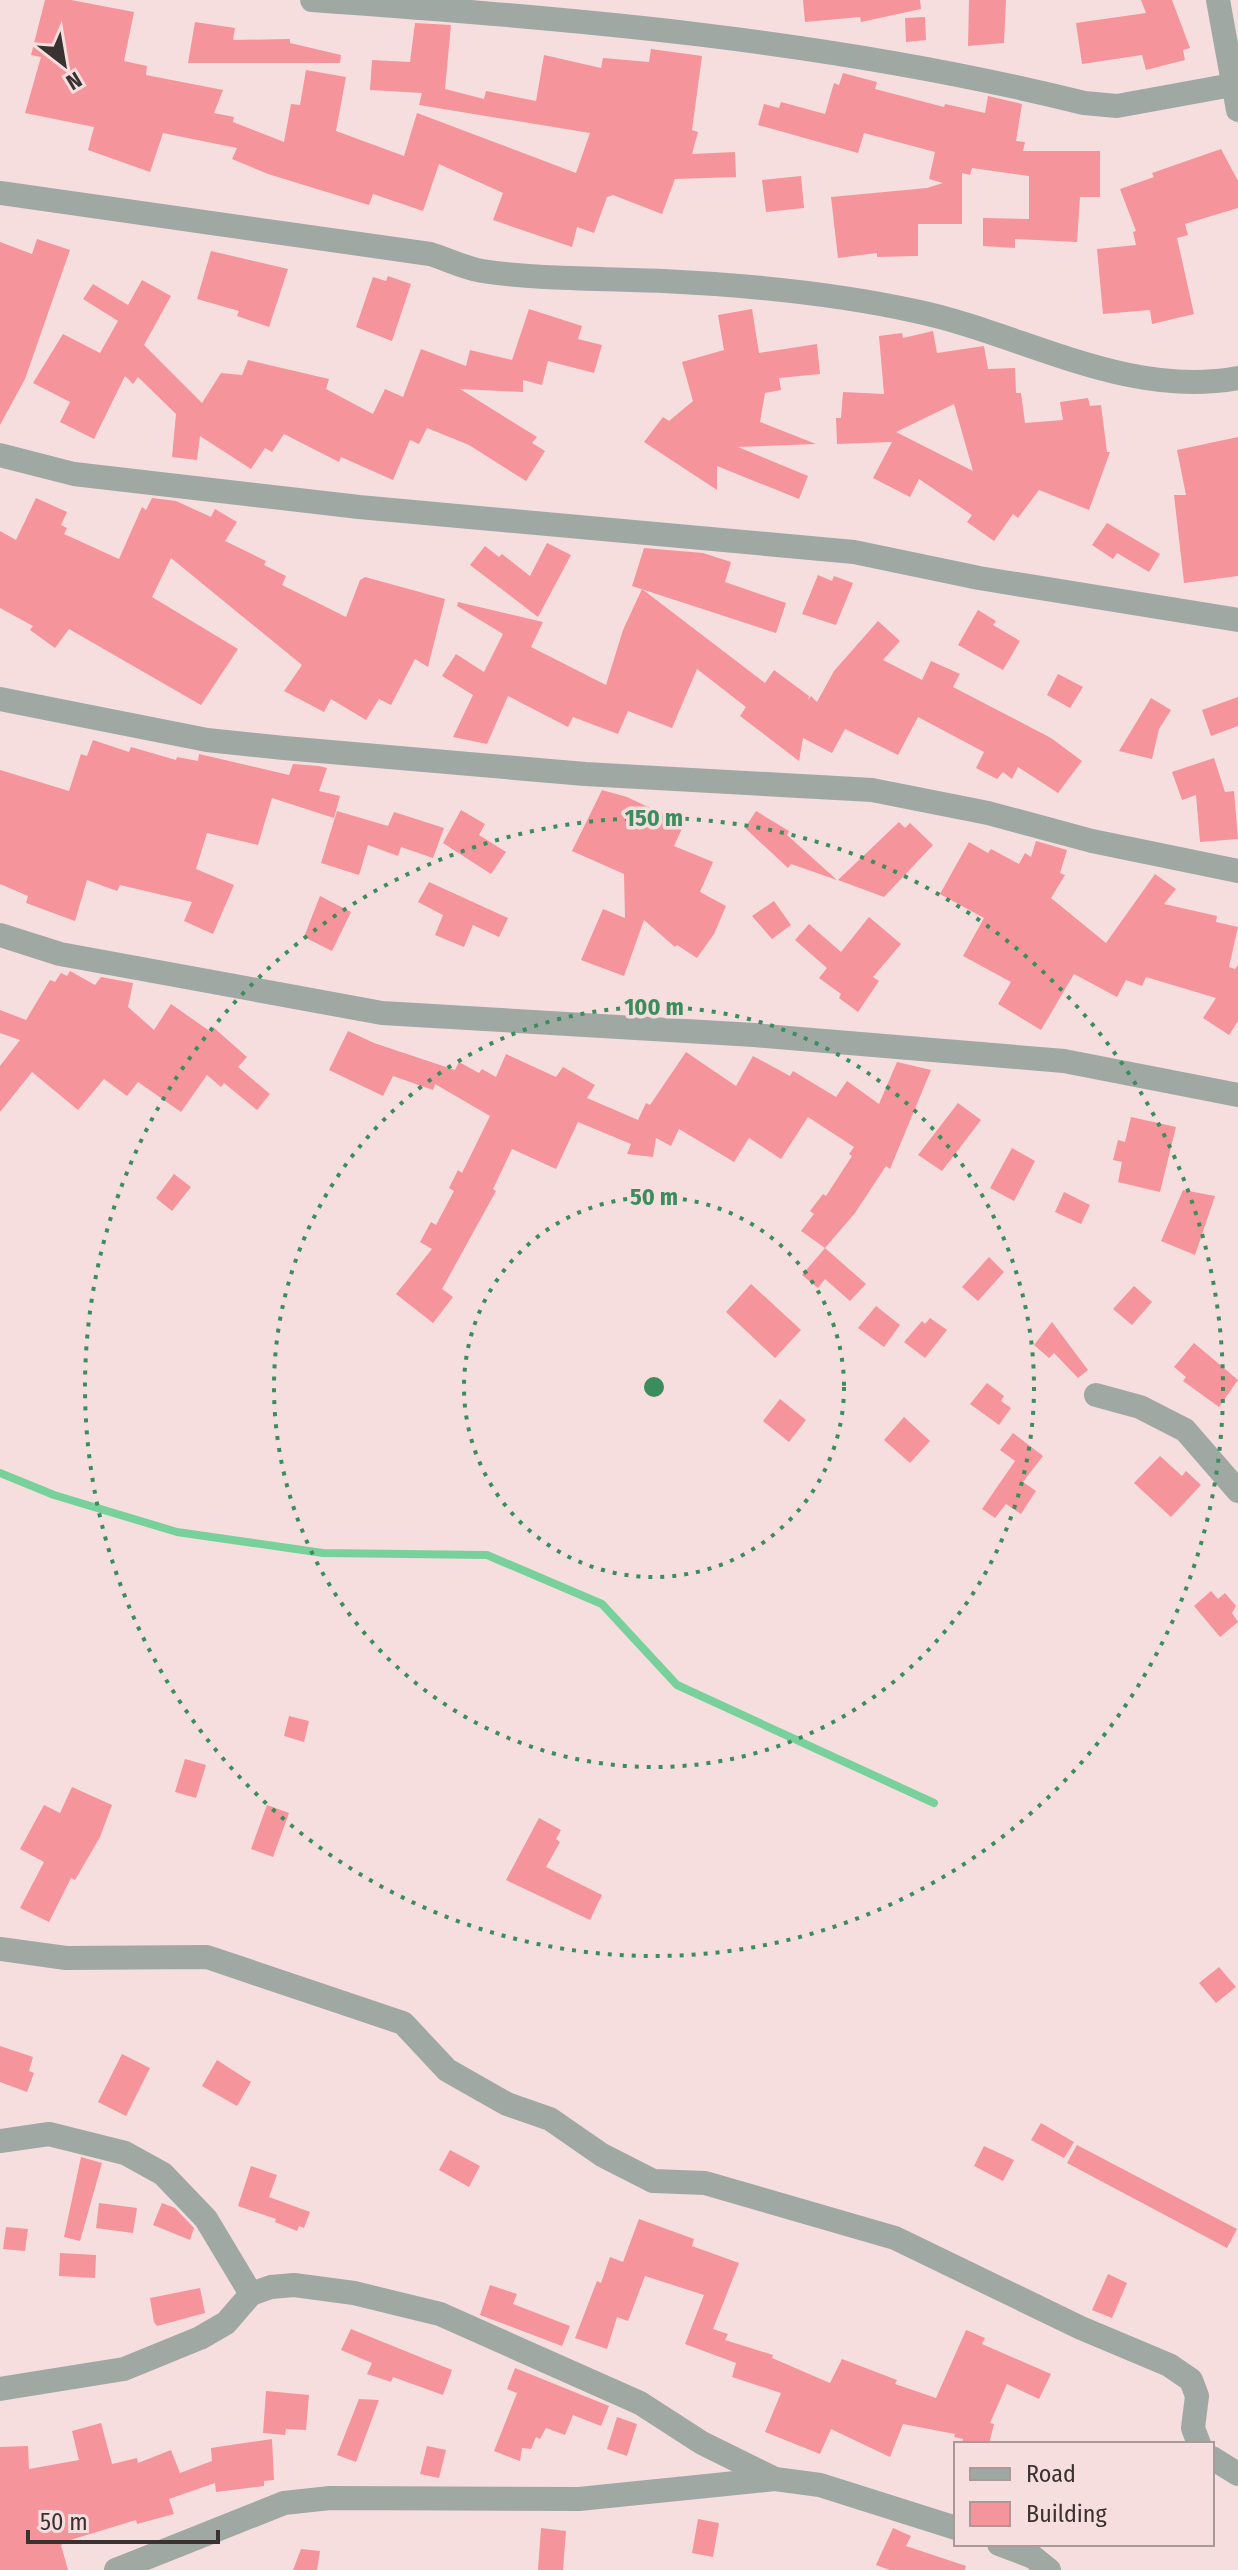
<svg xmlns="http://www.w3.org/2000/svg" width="1238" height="2570" viewBox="0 0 1238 2570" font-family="'Fira Sans Condensed',sans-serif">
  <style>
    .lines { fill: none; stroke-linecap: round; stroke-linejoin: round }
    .stream { stroke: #78d19a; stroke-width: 8 }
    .building { fill: #f5949b; fill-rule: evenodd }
    .minor { stroke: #a0a8a3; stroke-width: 24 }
    .ring { fill: none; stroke: #3c8d5e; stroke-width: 4; stroke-dasharray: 4 8 }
    .centre { fill: #3c8d5e; stroke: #f6dedf; stroke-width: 4 }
    .ring-label { font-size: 24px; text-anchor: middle; font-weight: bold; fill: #3c8d5e; stroke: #f6dedf; stroke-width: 7; stroke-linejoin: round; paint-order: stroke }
  </style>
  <rect width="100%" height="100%" fill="#f6dedf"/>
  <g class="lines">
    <polyline class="stream" points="0,1473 54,1495 177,1532 323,1553 487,1555 602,1604 677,1685 934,1803"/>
  </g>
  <g class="building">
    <polygon points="45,0 71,0 134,12 124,61 147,66 146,75 223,90 214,113 234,117 233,122 284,142 291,104 300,105 306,70 346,77 336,131 404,156 417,113 576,173 590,133 419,105 422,93 370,90 372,60 410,62 415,23 451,25 445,89 484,99 486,91 536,101 544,55 601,68 603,58 649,62 651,49 702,56 692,130 698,132 692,154 735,152 736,177 675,179 662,214 613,195 607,197 594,233 577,227 572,247 493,220 503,193 439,164 423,211 373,194 369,205 268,174 232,159 237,148 163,133 150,172 88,150 94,127 25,113 41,57 31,55"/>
    <polygon points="803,0 920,0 921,9 861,22 860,17 805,22"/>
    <polygon points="969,0 1006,0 1004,43 968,46"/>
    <polygon points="1141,0 1172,0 1190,48 1183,50 1185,60 1146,70 1142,55 1082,64 1076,23 1146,13"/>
    <polygon points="925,17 926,40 906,42 905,18"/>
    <polygon points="195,22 235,28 233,40 290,39 290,43 341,55 340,63 188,63"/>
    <polygon points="843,73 877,82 875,89 944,107 945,104 985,113 988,96 1022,104 1016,141 1025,142 1023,151 1100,151 1100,197 1080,197 1077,242 1015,239 1015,248 983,246 983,218 1029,219 1029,176 972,168 970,175 962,173 962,224 918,224 918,256 877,257 877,253 838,258 831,197 927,188 943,183 929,179 935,152 864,133 858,153 758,125 764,104 779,108 781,102 825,114 834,83 839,85"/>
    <polygon points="1221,149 1238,181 1238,208 1185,224 1188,235 1177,238 1194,314 1152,324 1150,310 1103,314 1097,249 1136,245 1133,232 1136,231 1120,189 1154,177 1152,173"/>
    <polygon points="801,176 804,208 766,212 762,180"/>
    <polygon points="37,239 70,250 25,379 0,425 0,242 32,254"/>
    <polygon points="211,251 288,269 269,327 237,316 239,311 197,299"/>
    <polygon points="388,276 411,284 392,341 356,327 373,277 386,281"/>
    <polygon points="142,280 171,296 144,345 202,403 221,373 242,375 248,360 329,379 326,389 373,414 385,389 403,397 421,349 466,366 470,350 512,360 529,309 582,326 578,339 602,345 594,373 548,361 542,385 523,380 523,392 460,389 537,437 532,443 545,451 526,481 469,445 427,428 419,444 410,440 393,480 341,457 339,462 284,434 272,452 265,448 251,469 200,436 197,460 172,457 176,414 138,377 133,384 125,376 94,439 60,422 70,402 33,383 63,334 100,353 118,321 83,299 93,284 128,305"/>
    <polygon points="752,309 759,353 817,344 820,374 779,378 781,390 765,393 760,422 816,444 738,447 808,476 799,499 717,466 717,490 644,442 663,417 669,421 693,401 682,362 724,350 718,315"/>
    <path d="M933,331L937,353L984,346L988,369L1015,368L1016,393H1021L1025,423L1063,420L1060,402L1088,398L1090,406L1101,405L1107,452H1110L1089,510L1039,490L1018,518L1013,514L994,541L967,522L972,515L919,479L910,497L873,478L892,442L837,444L836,418H841L843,392L884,394L879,336L902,333L903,338ZM954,404L973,471L896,432Z"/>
    <polygon points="1238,437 1238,576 1184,583 1174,495 1186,495 1177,450"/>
    <polygon points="36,498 67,512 61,525 67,528 64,534 119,559 142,507 146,510 152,498 176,501 211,517 215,509 237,522 225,541 266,561 264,565 286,576 282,585 346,617 360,580 365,577 445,599 428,667 415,659 391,705 379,699 366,720 331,699 324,712 284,691 302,665 171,558 152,597 238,649 201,705 69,629 55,648 30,630 33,626 0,608 0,531 16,540"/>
    <polygon points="1107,523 1160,554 1149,572 1117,553 1113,559 1092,545"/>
    <polygon points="547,543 571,555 538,617 470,565 485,546 499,557 502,554 530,576"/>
    <polygon points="644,548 703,553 731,562 725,582 786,603 776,633 632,586"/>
    <polygon points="818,575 832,581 834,576 853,583 836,625 802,614"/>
    <polygon points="642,589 765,683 774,670 809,696 808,700 811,696 817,702 834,671 878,621 900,641 883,660 922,680 931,661 960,674 953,687 1051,738 1082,761 1058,793 1018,767 1012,779 1003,772 997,779 976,768 984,752 918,717 898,755 845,729 832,753 803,738 799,761 740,716 746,707 697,669 672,728 628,711 618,734 573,717 568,727 508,696 487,744 453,737 473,695 442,676 456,654 484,672 503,634 457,606 458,602 543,622 531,647 606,685 623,630"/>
    <polygon points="978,610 996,621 993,625 1020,641 1003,670 958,645"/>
    <polygon points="1058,674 1083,687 1070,708 1047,695"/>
    <polygon points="1238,697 1238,726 1211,736 1202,710"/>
    <polygon points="1151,698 1171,710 1159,729 1152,759 1119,751"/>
    <polygon points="93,740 129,752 131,747 176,760 177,757 198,761 199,754 289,775 293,764 319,766 327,768 319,791 340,796 334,818 272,798 258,845 207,833 196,869 234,885 213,934 184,921 192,902 120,885 117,891 87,880 75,921 26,903 28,896 0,884 0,770 69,791 81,754 87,756"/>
    <polygon points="1214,758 1225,792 1234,791 1238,839 1200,842 1196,795 1182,800 1172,772"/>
    <polygon points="602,790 627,797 684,824 674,846 713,862 700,892 726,906 714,934 697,958 677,945 675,947 644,920 624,976 581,960 603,909 625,918 624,874 572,851"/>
    <polygon points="461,810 485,824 479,835 506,852 491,874 443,843"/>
    <polygon points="337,811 388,826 394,812 444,828 433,858 401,847 398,856 368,845 359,875 321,863"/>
    <polygon points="756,811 789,831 787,835 837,880 791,864 788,868 745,828"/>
    <polygon points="899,822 905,828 910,823 933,845 884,897 838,880"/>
    <polygon points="1036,841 1067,850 1060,873 1065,875 1051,898 1106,943 1155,874 1176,889 1164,904 1217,916 1216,922 1238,927 1229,967 1235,969 1238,965 1238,1021 1229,1035 1203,1018 1216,998 1146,977 1142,986 1126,980 1117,997 1074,974 1041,1030 998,1004 1011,982 963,956 984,918 940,894 969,842 988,853 991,849 1019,864 1025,853 1031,857"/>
    <polygon points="429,882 508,918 499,937 473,925 464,947 435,935 443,915 418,902"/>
    <polygon points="320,896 351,912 332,951 304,937"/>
    <polygon points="774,901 791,925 772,939 752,916"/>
    <polygon points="869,917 901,944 873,977 879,981 858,1012 839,998 841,994 819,978 827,968 795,940 809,924 841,952"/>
    <polygon points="70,971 95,985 101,977 133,983 128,1007 154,1030 171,1004 211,1032 213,1027 247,1057 238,1067 270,1094 257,1110 224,1083 221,1087 207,1075 181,1112 138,1082 127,1096 104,1079 78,1110 32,1072 0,1112 0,1066 20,1040 0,1033 0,1010 26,1020 50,980 55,982 61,973 67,976"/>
    <polygon points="348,1031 374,1043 455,1070 459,1062 479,1073 482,1069 496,1077 506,1054 556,1077 563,1067 595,1085 587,1098 638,1120 646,1103 650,1105 686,1052 736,1086 753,1056 790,1076 793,1071 836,1097 847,1081 879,1104 897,1062 931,1070 890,1169 886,1166 855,1213 825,1248 801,1231 814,1214 810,1211 823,1194 826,1196 852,1156 849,1154 854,1147 808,1117 781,1159 749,1138 734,1162 679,1129 671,1146 656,1138 653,1157 627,1154 631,1144 578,1122 556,1169 512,1149 493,1189 496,1191 442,1289 453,1297 433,1323 396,1294 432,1249 420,1242 431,1222 436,1225 454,1191 449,1188 458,1170 462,1173 490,1116 435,1084 433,1090 393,1076 383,1096 329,1070"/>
    <polygon points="958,1103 981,1120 942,1171 918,1155"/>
    <polygon points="1131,1117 1176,1127 1160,1192 1118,1182 1122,1162 1113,1160 1118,1140 1125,1142"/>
    <polygon points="1012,1148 1035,1161 1014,1201 990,1188"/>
    <polygon points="174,1174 191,1187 172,1211 156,1198"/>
    <polygon points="1183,1190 1215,1196 1195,1255 1161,1241"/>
    <polygon points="1064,1192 1090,1205 1081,1224 1055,1212"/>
    <polygon points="825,1248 866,1284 850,1301 825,1279 818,1288 802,1275"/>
    <polygon points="989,1257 1004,1272 978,1301 962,1287"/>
    <polygon points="751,1284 801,1330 775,1358 726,1312"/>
    <polygon points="1134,1286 1152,1302 1132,1325 1113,1309"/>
    <polygon points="876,1306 900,1325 884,1347 858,1328"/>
    <polygon points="930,1318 947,1330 925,1358 904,1342 922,1321 925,1324"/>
    <polygon points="1052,1322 1088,1370 1078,1378 1054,1353 1049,1358 1034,1345"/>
    <polygon points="1194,1343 1238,1380 1219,1407 1183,1381 1186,1377 1174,1367"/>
    <polygon points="987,1383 1004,1396 1001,1401 1011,1408 999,1425 970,1404"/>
    <polygon points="780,1399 806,1420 789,1442 763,1421"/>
    <polygon points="904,1417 930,1441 910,1463 884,1440"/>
    <polygon points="1013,1433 1043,1456 1023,1482 1036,1491 1021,1514 1006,1504 995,1518 982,1509 1015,1461 1000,1450"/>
    <polygon points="1160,1456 1182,1476 1186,1471 1201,1485 1171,1517 1134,1483"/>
    <polygon points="1211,1591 1218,1599 1225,1593 1236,1606 1232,1613 1238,1622 1220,1637 1194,1606"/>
    <polygon points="289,1716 309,1721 304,1742 284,1736"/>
    <polygon points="185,1759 206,1765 196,1798 175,1792"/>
    <polygon points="72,1787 112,1805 100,1837 75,1880 71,1878 49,1922 20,1908 44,1862 20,1849 44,1805 60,1813"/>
    <polygon points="267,1805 289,1813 273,1857 251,1849"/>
    <polygon points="539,1818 561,1830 556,1839 560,1842 546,1867 602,1895 590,1920 506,1880"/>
    <polygon points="1219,1967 1236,1987 1216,2003 1199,1983"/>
    <polygon points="0,2046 33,2057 29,2071 34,2073 27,2092 0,2082"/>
    <polygon points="122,2054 150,2068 126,2116 98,2102"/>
    <polygon points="217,2060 251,2082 237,2106 202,2086"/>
    <polygon points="1041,2123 1074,2142 1064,2158 1031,2140"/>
    <polygon points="1077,2145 1237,2229 1227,2248 1067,2163"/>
    <polygon points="984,2146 1014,2160 1003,2181 974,2166"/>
    <polygon points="450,2150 480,2166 469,2187 439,2170"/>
    <polygon points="81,2157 102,2163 80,2241 64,2237"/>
    <polygon points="251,2166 277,2175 269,2197 310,2212 304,2228 299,2226 297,2231 275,2222 276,2219 238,2206"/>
    <polygon points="99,2203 137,2208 133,2233 96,2228"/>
    <polygon points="162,2203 175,2208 194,2228 190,2240 153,2225"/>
    <polygon points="639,2219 694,2239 692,2246 739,2263 713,2329 728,2334 725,2340 773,2355 772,2358 830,2383 842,2359 897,2380 895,2384 936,2398 966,2330 985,2338 982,2344 1051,2374 1039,2399 1007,2384 990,2423 994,2424 989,2444 962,2444 963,2439 954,2437 955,2434 903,2424 890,2457 831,2429 820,2454 765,2432 781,2393 732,2377 736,2363 685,2344 704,2295 645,2276 628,2321 617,2317 607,2349 575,2338 597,2281 601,2283 610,2257 623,2262"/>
    <polygon points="6,2227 28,2229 25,2251 3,2249"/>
    <polygon points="60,2253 96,2255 95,2278 59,2276"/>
    <polygon points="1108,2274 1127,2283 1112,2318 1092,2310"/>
    <polygon points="490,2285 517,2294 513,2304 570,2326 562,2346 480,2315"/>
    <polygon points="200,2288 205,2313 157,2326 154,2322 150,2298"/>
    <polygon points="351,2329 452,2370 443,2395 393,2377 391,2382 367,2374 372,2363 341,2350"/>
    <polygon points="515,2368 609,2406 601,2426 573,2415 565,2435 546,2428 540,2439 536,2437 531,2449 522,2448 520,2461 494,2451 517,2393 507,2389"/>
    <polygon points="266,2391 309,2395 306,2430 286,2429 285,2435 263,2433"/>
    <polygon points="359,2399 379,2400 356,2462 337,2455"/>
    <polygon points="617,2417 637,2424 627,2456 607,2449"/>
    <polygon points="101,2423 112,2464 137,2458 138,2463 171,2450 180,2473 212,2461 211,2448 272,2439 274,2480 264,2481 264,2486 216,2492 215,2483 169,2499 174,2514 137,2524 136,2520 67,2541 61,2545 68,2570 0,2570 0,2447 28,2446 29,2469 79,2460 72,2431"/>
    <polygon points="427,2446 446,2450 439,2478 420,2474"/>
    <polygon points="698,2519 719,2523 713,2557 692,2553"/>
    <polygon points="541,2528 566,2531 563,2570 538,2570"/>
    <polygon points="893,2528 911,2536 906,2546 966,2566 965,2570 890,2570 876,2565"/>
    <polygon points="301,2549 320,2551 317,2570 293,2570"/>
  </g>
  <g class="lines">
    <g class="minor">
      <path d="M312,0C571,18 831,40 1084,103L1117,106L1232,85"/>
      <polyline points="1218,0 1238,110"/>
      <path d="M0,193L430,254C447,259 464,268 482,271C542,280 602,278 663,281C747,285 833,293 915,311C1021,333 1126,399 1238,378"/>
      <polyline points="0,455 74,474 359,507 854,552 979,578 1238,620"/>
      <polyline points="0,699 207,740 284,748 585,774 872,790 988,813 1092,841 1238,871"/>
      <polyline points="0,935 60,954 382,1013 754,1035 1064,1061 1238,1095"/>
      <polyline points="1096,1395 1140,1407 1185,1430 1238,1491"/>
      <polyline points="0,1949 66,1958 207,1957 403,2023 447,2070 507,2104 550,2119 602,2155 653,2181 705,2183 895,2238 1081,2328 1169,2365 1191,2380 1197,2396 1193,2428 1199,2444"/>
      <polyline points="0,2141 49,2134 125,2153 163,2174 206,2219 251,2294"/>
      <polyline points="0,2389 124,2369 200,2338 226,2323 251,2294 271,2287 294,2285 354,2293 440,2314 640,2403 702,2443 773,2478"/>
      <polyline points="1212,2458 1238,2474"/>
      <polyline points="999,2544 1033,2557 1049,2570"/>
      <polyline points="116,2570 284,2503 330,2498 579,2499 775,2479 820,2485 956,2528"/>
    </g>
  </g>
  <g class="ring">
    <circle cx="654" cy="1387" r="190"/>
    <circle cx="654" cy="1387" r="380"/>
    <circle cx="654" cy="1387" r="569"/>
  </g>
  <circle cx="654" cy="1387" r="12" class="centre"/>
  <g class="ring-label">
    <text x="654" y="826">150 m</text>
    <text x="654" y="1015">100 m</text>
    <text x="654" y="1205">50 m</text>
  </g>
  <rect x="954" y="2442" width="260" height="104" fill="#f6dedf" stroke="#ab9999" stroke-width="2"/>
  <rect x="970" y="2468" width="40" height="12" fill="#a0a8a3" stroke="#ab9999" stroke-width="2"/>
  <text x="1026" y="2482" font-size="24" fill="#3a3131">Road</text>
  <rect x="970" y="2502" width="40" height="24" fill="#f5949b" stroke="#ab9999" stroke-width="2"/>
  <text x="1026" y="2522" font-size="24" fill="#3a3131">Building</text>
  <g transform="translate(64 64) rotate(149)" stroke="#f6dedf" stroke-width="6" paint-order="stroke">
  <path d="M0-6L14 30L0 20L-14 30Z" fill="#3a3131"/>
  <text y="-12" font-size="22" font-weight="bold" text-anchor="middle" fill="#3a3131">N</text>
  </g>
  <path d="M28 2530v12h190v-12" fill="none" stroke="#3a3131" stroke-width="4"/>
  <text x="40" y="2530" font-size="24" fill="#3a3131" stroke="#f6dedf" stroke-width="6" paint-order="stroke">50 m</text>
</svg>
